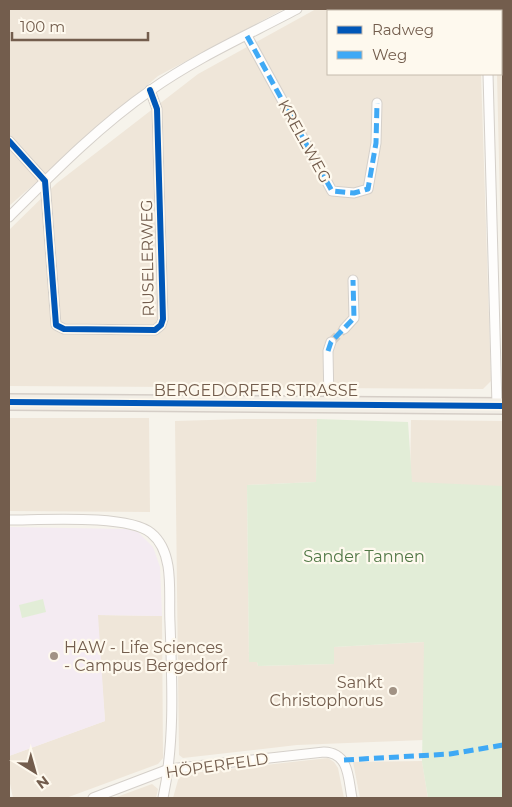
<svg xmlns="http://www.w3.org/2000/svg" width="512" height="807" viewBox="0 0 512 807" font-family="Montserrat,sans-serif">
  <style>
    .residential { fill: #efe6d9 }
    .education { fill: #f4ebf2 }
    .green { fill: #e2edd7 }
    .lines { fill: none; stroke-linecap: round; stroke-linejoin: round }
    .minor-tunnel { stroke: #d5cec4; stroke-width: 9; stroke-dasharray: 9 4.5; stroke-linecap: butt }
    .minor-casing { stroke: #d5d0ca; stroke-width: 11 }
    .primary-casing { stroke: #d5cec7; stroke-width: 18 }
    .minor { stroke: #fefdfc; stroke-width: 9 }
    .primary { stroke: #f2eee6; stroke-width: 15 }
    .quiet { stroke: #3fa9f5; stroke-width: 5; stroke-dasharray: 10 5; stroke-linecap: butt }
    .cycleway-casing { stroke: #fef9ee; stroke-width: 9 }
    .cycleway { stroke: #0057b8; stroke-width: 6 }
    .poi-dot { fill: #a19284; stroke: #fef9ee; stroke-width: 2 }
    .labels { text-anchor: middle; stroke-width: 4.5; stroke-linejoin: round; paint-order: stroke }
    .street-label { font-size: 16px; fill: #735d4d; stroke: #fef9ee }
    .park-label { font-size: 16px; fill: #517846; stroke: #fef9ee }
    .poi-label { font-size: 16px; fill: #735d4d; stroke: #fef9ee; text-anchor: start }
  </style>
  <rect width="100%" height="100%" fill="#f6f3eb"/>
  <g class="residential">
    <polygon points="9,9 284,9 158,76 9,206"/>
    <polygon points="316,9 479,9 479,11 328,11 328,74 481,74 491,381 483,389 9,386 9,230 57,183 198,74"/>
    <polygon points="495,9 503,9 503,332 497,74 501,74 501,11 495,11"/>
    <polygon points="9,418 149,418 150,512 9,511"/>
    <polygon points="244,419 317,419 316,482 247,485 249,662 257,662 258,666 334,664 334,647 424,642 424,740 297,745 183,758 179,755 175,421"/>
    <polygon points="411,420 503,421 503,488 410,484"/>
    <polygon points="97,615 162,616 163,758 158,764 66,798 13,798 9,779 9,756 105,721"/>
    <polygon points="328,758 334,762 338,768 344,798 173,798 178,780 183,774"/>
    <polygon points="422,761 428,798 360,798 353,762"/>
    <polygon points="152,784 158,789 156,798 114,798"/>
  </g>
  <polygon class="education" points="9,527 126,529 138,532 153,547 160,567 162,616 98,615 105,721 9,756"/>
  <g class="green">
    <polygon points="317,419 408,422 412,482 503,486 503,798 428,798 422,762 424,642 334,647 334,664 258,666 257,662 249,662 247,485 316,482"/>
    <polygon points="43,599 46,612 22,618 19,605"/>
  </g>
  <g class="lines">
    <polyline class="minor-tunnel" points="331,342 344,329"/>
    <defs>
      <g id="minor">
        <polyline points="486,9 487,11"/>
        <polyline points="247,36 332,191 354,193 368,189 376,143 377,103"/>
        <polyline points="488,74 497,406"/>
        <polyline points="9,141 45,181 56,325 64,329 155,330 161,325 163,319 157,109 150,90"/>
        <path d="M9,217C53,173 99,126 151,90C196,58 248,35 297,9"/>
        <polyline points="344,329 354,318 353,280"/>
        <polyline points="329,404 328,351 331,342"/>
        <path d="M9,520C41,520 128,514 151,533C161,541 166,554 168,566C171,584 169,605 170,623C172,682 175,741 163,798"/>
        <path d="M93,798L169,769L324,752C350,753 348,779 352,798"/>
      </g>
      <polyline id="primary" points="9,402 503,406"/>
    </defs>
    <use href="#minor" class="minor-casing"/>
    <use href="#primary" class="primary-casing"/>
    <use href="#minor" class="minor"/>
    <use href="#primary" class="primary"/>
    <g class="quiet">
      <polyline points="247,36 332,191 354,193 368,189 376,143 377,103"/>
      <polyline points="328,351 331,342 354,318 353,280"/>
      <polyline points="344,760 450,754 503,745"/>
    </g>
    <defs>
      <g id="cycleway">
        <polyline points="9,141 45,181 56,325 64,329 155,330 161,325 163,319 157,109 150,90"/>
        <polyline points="9,402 503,406"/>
      </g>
    </defs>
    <use href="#cycleway" class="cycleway-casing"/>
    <use href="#cycleway" class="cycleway"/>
  </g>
  <g class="poi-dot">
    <circle cx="54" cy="656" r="5"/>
    <circle cx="393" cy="691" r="5"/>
  </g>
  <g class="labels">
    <g class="street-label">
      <text transform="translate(305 141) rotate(61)" y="6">KRELLWEG</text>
      <text transform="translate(147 258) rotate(-91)" y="6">RUSELERWEG</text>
      <text x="256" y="396">BERGEDORFER STRASSE</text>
      <text transform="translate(217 765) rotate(-8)" y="6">HÖPERFELD</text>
    </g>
    <g class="park-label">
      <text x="364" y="562">Sander Tannen</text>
    </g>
    <g class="poi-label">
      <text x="64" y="653">HAW - Life Sciences<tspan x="64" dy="18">- Campus Bergedorf</tspan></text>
      <text x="383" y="688" text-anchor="end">Sankt<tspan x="383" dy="18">Christophorus</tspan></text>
    </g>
  </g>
  <rect width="512" height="807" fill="none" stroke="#735d4d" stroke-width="20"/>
  <rect x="327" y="10" width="175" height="65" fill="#fef9ee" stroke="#c6bbae"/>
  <rect x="337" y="26" width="25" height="8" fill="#0057b8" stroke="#c6bbae"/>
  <text x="372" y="35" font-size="15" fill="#735d4d">Radweg</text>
  <rect x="337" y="51" width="25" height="8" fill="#3fa9f5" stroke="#c6bbae"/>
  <text x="372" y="60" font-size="15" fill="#735d4d">Weg</text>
  <g transform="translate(35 772) rotate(143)" stroke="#fef9ee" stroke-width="4" paint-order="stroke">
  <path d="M0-4L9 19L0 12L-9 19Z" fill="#735d4d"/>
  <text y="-8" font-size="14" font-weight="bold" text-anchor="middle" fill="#735d4d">N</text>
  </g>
  <path d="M12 32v8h136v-8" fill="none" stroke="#735d4d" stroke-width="2.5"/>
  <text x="20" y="32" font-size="15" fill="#735d4d" stroke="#fef9ee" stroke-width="4" paint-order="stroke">100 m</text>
</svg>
